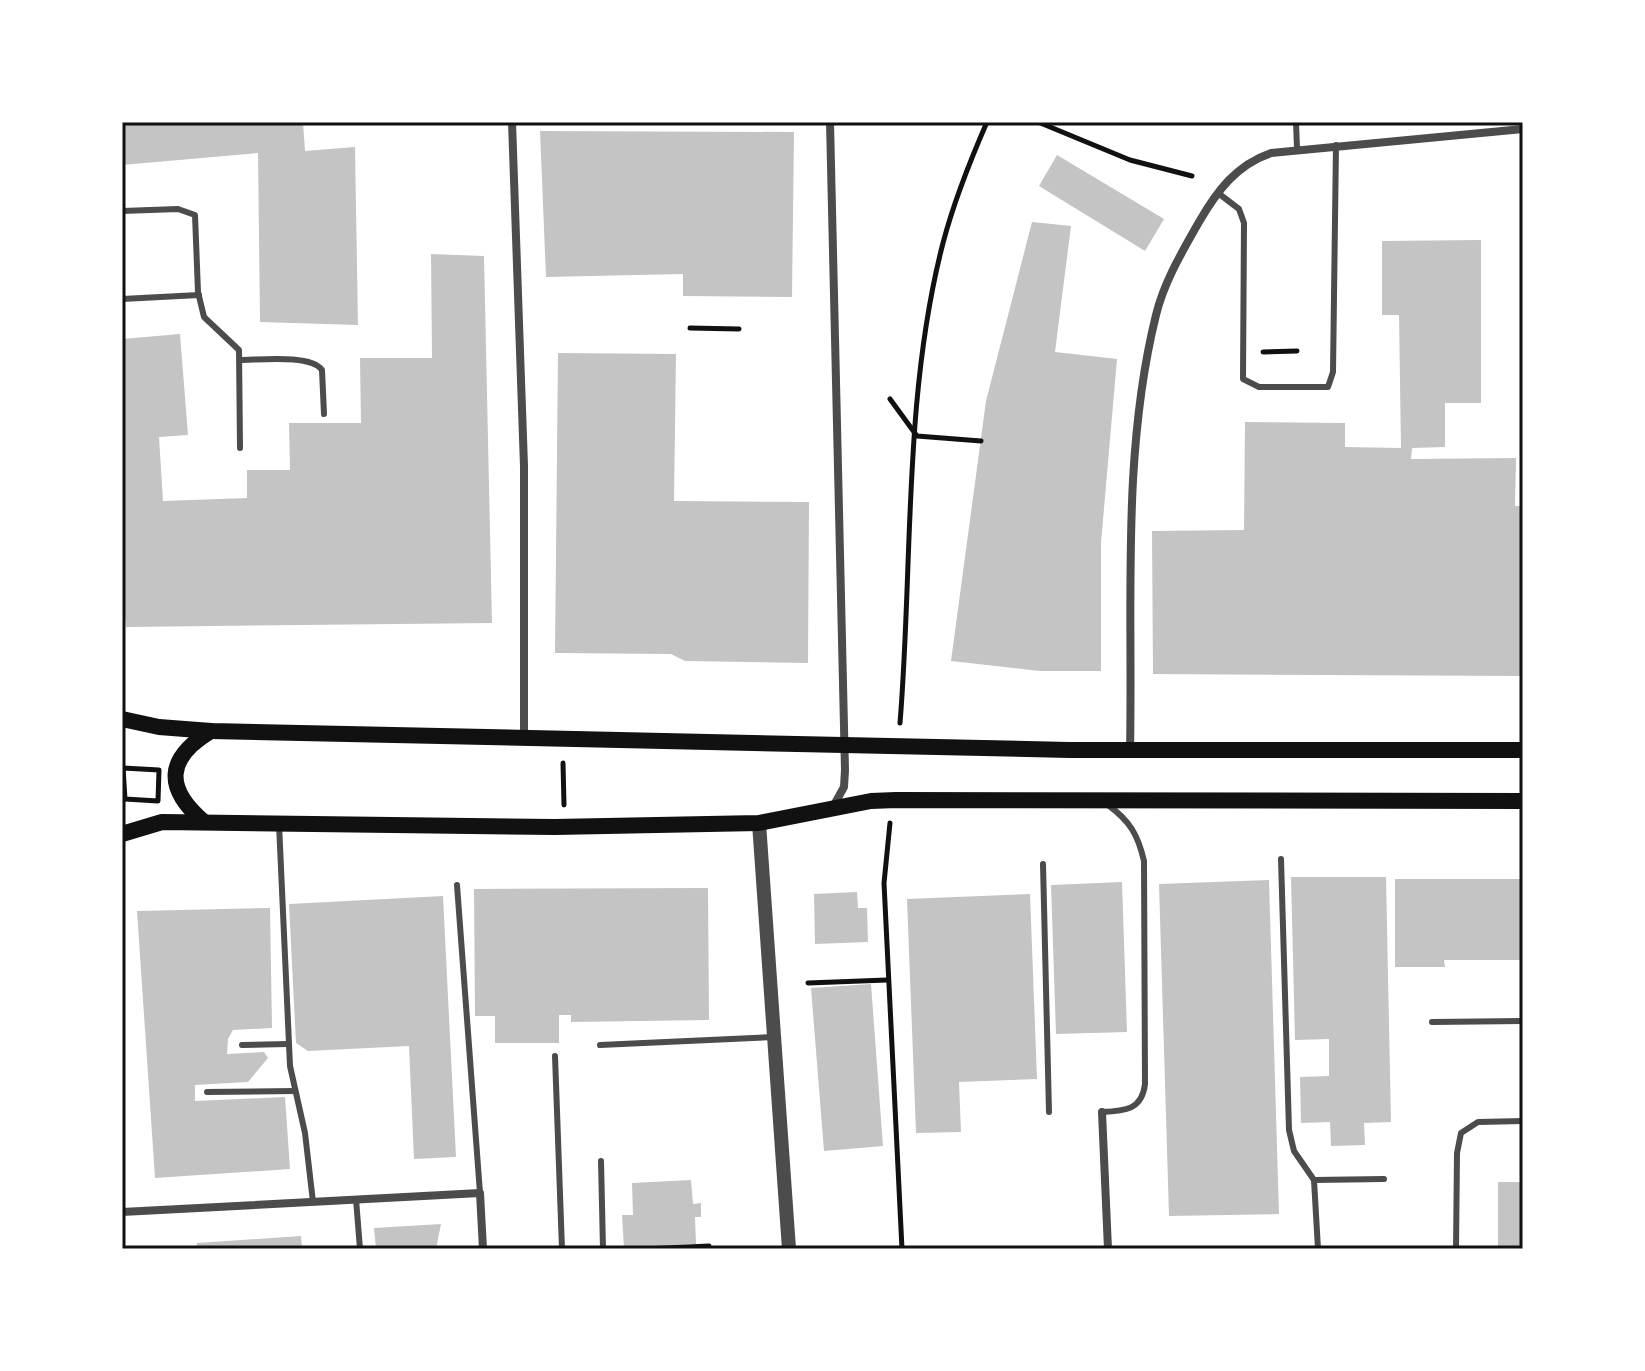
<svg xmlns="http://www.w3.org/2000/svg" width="1645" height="1371" viewBox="0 0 1645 1371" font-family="Poppins,sans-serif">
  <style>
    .building { fill: #c4c4c4 }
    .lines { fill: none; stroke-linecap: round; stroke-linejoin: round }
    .path { stroke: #111; stroke-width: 5 }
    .service { stroke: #4c4c4c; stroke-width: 6 }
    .minor { stroke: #4c4c4c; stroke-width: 8 }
    .tertiary { stroke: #4c4c4c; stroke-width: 14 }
    .secondary { stroke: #111; stroke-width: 16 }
    .neatline { fill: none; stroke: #111; stroke-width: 3 }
  </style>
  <rect width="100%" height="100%" fill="#fff"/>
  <g class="building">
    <polygon points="122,122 303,122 305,151 355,147 358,325 260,322 258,153 122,165"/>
    <polygon points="540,131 794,132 792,297 683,296 683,274 546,277"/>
    <polygon points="1057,155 1164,219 1145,251 1039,186"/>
    <polygon points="1032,222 1071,226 1055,352 1117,359 1101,543 1101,671 1040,671 951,661 986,401"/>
    <polygon points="1481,240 1481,403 1445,403 1445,447 1412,448 1411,459 1516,458 1515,506 1523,506 1523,676 1153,674 1152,531 1244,530 1245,422 1345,423 1345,447 1401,448 1399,315 1382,315 1382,241"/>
    <polygon points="431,254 484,256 492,623 126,627 122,579 122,339 180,334 188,435 159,437 163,501 247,498 247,470 290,470 289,423 361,423 360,358 432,358"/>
    <polygon points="558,353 676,354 674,501 809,502 808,663 685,661 671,654 555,653"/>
    <polygon points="1291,877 1386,877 1391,1122 1364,1123 1365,1145 1331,1146 1330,1122 1301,1123 1300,1077 1329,1076 1329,1039 1295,1040"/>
    <polygon points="1395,879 1523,879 1523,960 1444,960 1445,967 1395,967"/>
    <polygon points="1269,880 1279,1214 1169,1216 1159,884"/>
    <polygon points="1122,882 1127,1032 1056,1034 1051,885"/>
    <polygon points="708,888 709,1020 571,1022 571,1015 559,1015 559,1043 495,1043 495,1016 475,1016 474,889"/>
    <polygon points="857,892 858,908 867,908 868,942 815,944 814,894"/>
    <polygon points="1030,894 1037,1079 959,1082 961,1132 916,1133 907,899"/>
    <polygon points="443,896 456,1157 414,1159 409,1046 308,1051 296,1043 289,904"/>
    <polygon points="270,908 272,1028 233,1030 228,1039 227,1054 264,1052 268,1058 248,1082 195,1085 195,1101 285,1097 290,1169 155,1178 137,911"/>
    <polygon points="871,984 883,1146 824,1151 811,988"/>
    <polygon points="691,1180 693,1204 701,1203 701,1217 695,1217 696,1244 624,1248 622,1215 633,1215 632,1183"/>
    <rect x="1498" y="1182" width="25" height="67"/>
    <polygon points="441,1224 436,1249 376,1249 374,1228"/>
    <polygon points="301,1236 302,1249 197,1249 197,1243"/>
  </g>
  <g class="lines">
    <g class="path">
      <polyline points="1038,122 1130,160 1192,176"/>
      <polyline points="690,328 739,329"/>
      <polyline points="1263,352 1297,351"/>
      <polyline points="890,399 917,436 981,441"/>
      <path d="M900,723C913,565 903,397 943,243C954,201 970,161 987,122"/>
      <polyline points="563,763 564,805"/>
      <polygon points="123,768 159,770 158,801 125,799"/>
      <polyline points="890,823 884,883 902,1249"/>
      <polyline points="808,983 887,980"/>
      <polyline points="644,1249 709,1246 709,1249"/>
    </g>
    <g class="service">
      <polyline points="1296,122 1297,148"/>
      <polyline points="1218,193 1239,209 1244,223 1243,379 1259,387 1328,387 1333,372 1336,145"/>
      <polyline points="122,211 178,209 195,215 198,292 204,317 239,350 240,448"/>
      <polyline points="122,299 199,295"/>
      <path d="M240,360C259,360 311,354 322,370L324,414"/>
      <polyline points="279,824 290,1066 305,1133 313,1202"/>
      <polyline points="1281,859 1289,1130 1294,1151 1314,1180 1318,1249"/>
      <polyline points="1043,864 1049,1112"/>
      <polyline points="457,885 480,1193"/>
      <polyline points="1432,1022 1523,1021"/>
      <polyline points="242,1045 288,1044"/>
      <polyline points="600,1045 774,1037"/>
      <polyline points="555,1056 562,1249"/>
      <polyline points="207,1092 295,1091"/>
      <path d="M1102,1112C1125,1111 1142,1110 1145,1084L1144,861C1138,835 1130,821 1108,805"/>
      <polyline points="601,1161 603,1249"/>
      <polyline points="1314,1180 1384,1179"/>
      <polyline points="356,1199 360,1249"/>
      <polyline points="1456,1249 1457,1153 1461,1133 1478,1122 1523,1121"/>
    </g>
    <g class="minor">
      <polyline points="512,122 524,466 524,737"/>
      <polyline points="830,122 845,770 844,787 834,805"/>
      <path d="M1130,751C1133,607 1121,456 1156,315C1164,282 1182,252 1199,222C1217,191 1236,165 1271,153L1523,129"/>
      <polyline points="1102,1112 1108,1249"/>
      <polyline points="122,1212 480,1193 483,1249"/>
    </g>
    <polyline class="tertiary" points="759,823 789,1249"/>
    <g class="secondary">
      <polyline points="122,719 159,727 211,731 1069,750 1523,750"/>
      <path d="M204,822C164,788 166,758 211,731"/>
      <polyline points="122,834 162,822 555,827 759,823 871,801 896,800 1523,801"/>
    </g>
  </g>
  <rect width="1645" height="1371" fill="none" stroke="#ffffff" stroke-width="248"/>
  <rect x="124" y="124" width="1397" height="1123" class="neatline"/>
</svg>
